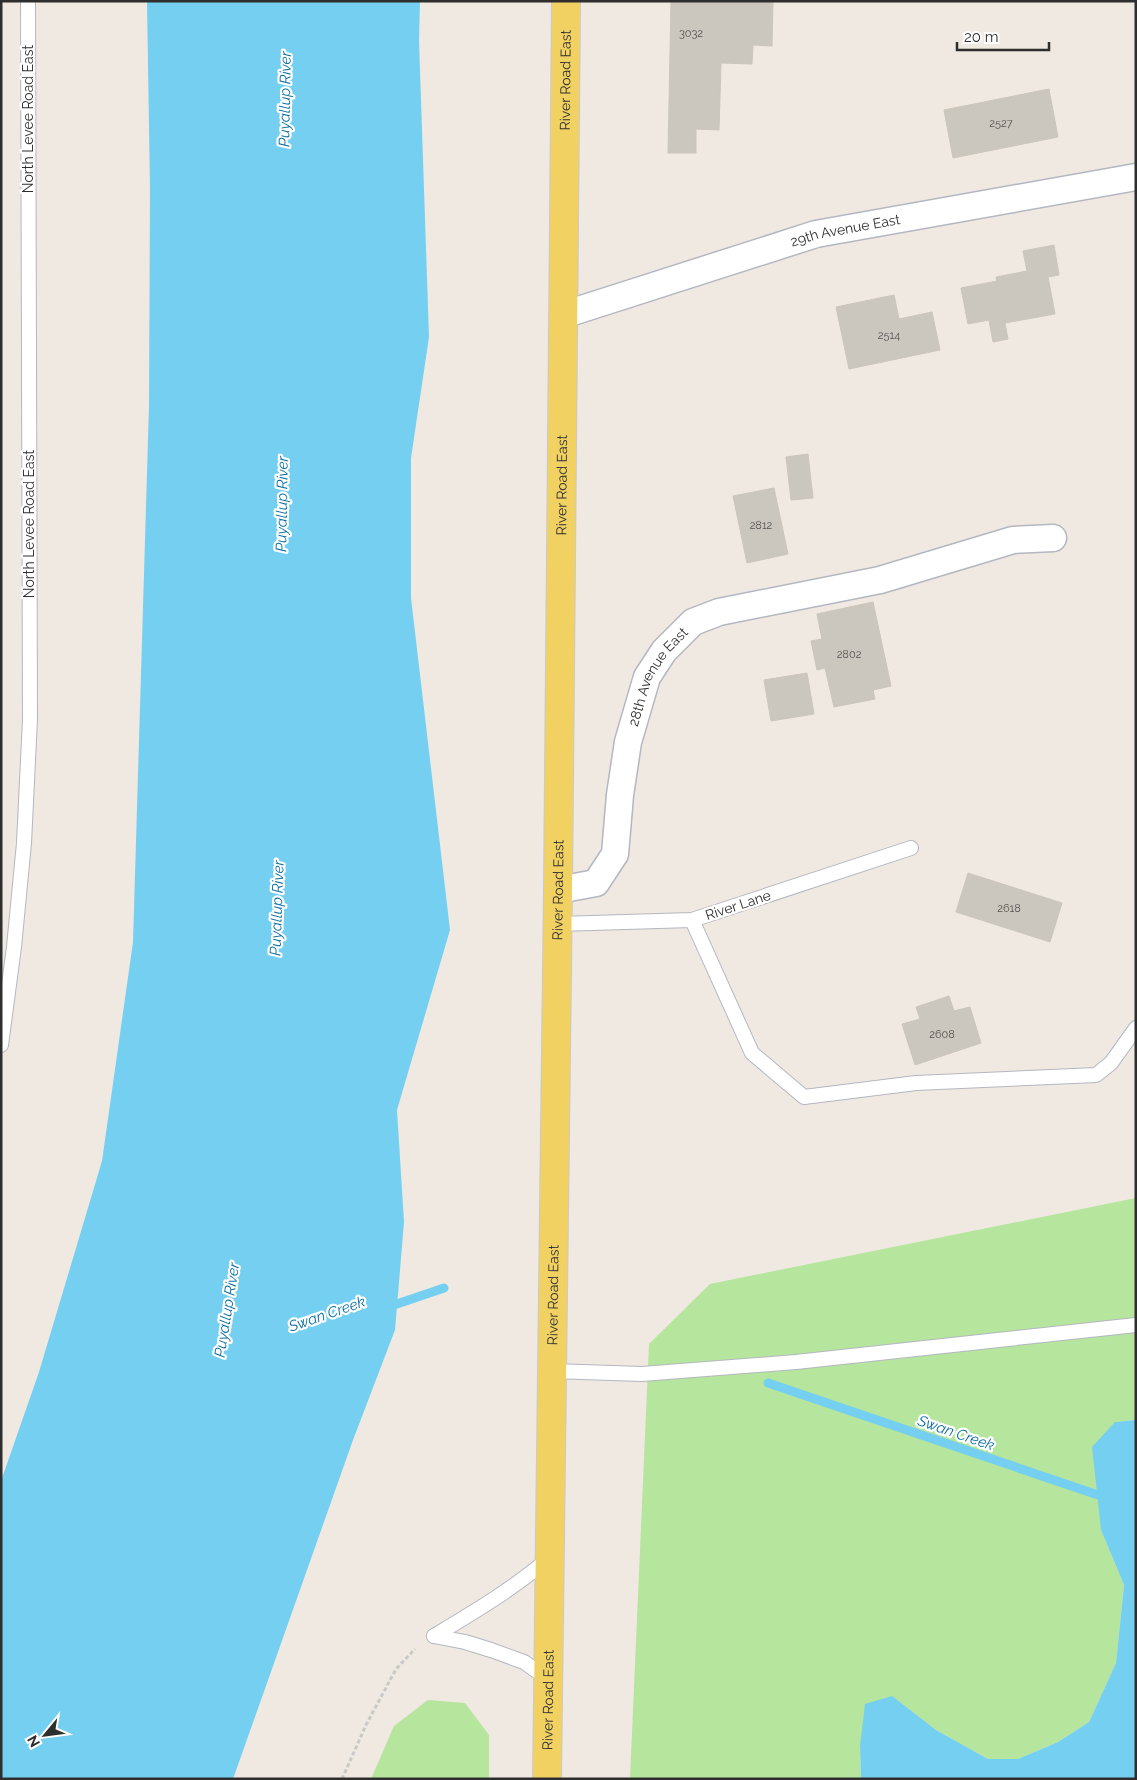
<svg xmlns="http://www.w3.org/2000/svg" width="1137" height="1780" viewBox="0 0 1137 1780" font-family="Raleway,sans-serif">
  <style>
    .green { fill: #b6e59e }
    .water { fill: #75cff0 }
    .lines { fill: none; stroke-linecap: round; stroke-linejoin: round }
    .stream { stroke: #75cff0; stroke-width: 9 }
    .building { fill: #cbc7bf; stroke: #cbc5ba }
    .lane-casing { stroke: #b4b7c1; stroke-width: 16 }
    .street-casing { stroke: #b4b7c1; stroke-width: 29 }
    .primary-casing { stroke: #c9c9c9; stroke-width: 30 }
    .path { stroke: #c9c9c9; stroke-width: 3; stroke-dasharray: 4 2.5; stroke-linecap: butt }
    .lane { stroke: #fff; stroke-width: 14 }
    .street { stroke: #fff; stroke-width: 26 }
    .primary { stroke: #f2d163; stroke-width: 28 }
    .labels { text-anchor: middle; stroke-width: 4.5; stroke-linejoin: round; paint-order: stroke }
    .number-label { font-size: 11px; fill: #555452 }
    .street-label { font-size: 14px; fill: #2e2e2e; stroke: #fff }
    .water-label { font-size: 15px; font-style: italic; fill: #0d6fa3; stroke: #fff }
  </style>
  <rect width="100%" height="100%" fill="#efe9e1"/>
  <g class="green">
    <polygon points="1136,1198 1136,1420 1115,1422 1101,1530 1124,1585 1116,1663 1089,1722 1058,1742 1018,1759 988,1759 936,1730 891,1696 860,1746 861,1779 630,1779 649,1344 710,1284"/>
    <polygon points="428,1700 465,1703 489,1735 489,1779 371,1779 394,1726"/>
  </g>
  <g class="water">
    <polygon points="147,1 420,1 419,41 429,337 411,458 411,598 450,930 397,1110 404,1222 395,1330 353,1440 233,1779 1,1779 1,1481 39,1372 102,1161 133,942 149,406 150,190"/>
    <polygon points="1136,1420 1136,1779 861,1779 860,1746 865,1704 892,1696 936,1730 988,1759 1018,1759 1058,1742 1089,1722 1116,1663 1124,1585 1101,1530 1092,1447 1115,1422"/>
  </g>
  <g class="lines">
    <g class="stream">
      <polyline points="388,1307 444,1288"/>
      <polyline points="768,1383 1107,1498"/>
    </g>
  </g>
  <g class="building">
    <polygon points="671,1 773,1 772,46 753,45 752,64 721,63 719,130 696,129 696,153 668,153"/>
    <polygon points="1049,89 1058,137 953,158 944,110"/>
    <polygon points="1054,245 1059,275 1048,277 1055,314 1005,323 1008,339 993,342 989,320 968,324 961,288 997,281 996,277 1027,271 1023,251"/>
    <polygon points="894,295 899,319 932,312 940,350 849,369 836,307"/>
    <polygon points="808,454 813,498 791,500 786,457"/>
    <polygon points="774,488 788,554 747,563 733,496"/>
    <polygon points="873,602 891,686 873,690 875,699 834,707 825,668 817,670 811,641 822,639 817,614"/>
    <polygon points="807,673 814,714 771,721 764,680"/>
    <polygon points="968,873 1062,903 1050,942 956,912"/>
    <polygon points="949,996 954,1011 970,1007 981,1043 915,1065 902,1024 920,1019 916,1007"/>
  </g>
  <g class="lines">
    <defs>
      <g id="lane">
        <polyline points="692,920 752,1053 804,1097 916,1083 1096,1075 1111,1063 1136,1028"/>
        <polyline points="558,924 692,920 911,848"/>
        <polyline points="1,1045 14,947 24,843 30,719 28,1"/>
        <polyline points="552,1371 642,1374 796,1362 1136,1325"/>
        <path d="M434,1636C474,1612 513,1589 549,1558"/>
        <polyline points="434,1636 465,1642 491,1650 524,1662 548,1679"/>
      </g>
      <g id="street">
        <path id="s1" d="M563,315L816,234L1136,177"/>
        <path id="s2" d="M558,890L596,883L615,854L620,795L628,742L647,677L664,651L693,622L719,612L880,580L1013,540L1053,538"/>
      </g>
      <g id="primary">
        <path id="s3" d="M547,1779L558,890L566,1"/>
      </g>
    </defs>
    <use href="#lane" class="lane-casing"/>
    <use href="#street" class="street-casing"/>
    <use href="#primary" class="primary-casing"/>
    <polyline class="path" points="342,1779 366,1725 396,1669 415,1649"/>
    <use href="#lane" class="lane"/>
    <use href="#street" class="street"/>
    <use href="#primary" class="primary"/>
  </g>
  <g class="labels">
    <g class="number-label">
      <text x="691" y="37">3032</text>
      <text x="1001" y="127">2527</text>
      <text x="889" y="339">2514</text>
      <text x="761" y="529">2812</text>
      <text x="849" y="658">2802</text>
      <text x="1009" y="912">2618</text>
      <text x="942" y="1038">2608</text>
    </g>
    <g class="street-label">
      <text dy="5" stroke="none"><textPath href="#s3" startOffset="1699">River Road East</textPath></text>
      <text transform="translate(28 119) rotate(-90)" y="5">North Levee Road East</text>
      <text dy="5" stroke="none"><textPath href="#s1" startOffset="295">29th Avenue East</textPath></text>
      <text dy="5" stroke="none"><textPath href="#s3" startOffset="1294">River Road East</textPath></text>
      <text transform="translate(29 524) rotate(-90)" y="5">North Levee Road East</text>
      <text dy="5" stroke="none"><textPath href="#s2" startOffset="259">28th Avenue East</textPath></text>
      <text dy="5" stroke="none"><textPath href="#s3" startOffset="889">River Road East</textPath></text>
      <text transform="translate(738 905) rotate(-18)" y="5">River Lane</text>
      <text dy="5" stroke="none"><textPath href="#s3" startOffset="484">River Road East</textPath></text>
      <text dy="5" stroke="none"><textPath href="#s3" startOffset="79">River Road East</textPath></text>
    </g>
    <g class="water-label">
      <text transform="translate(285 99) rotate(-89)" y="5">Puyallup River</text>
      <text transform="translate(282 504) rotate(-89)" y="5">Puyallup River</text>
      <text transform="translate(277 908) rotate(-88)" y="5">Puyallup River</text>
      <text transform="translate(227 1310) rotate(-81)" y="5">Puyallup River</text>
      <text transform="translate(327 1314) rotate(-19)" y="5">Swan Creek</text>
      <text transform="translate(956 1433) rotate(19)" y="5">Swan Creek</text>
    </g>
  </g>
  <rect width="1137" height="1780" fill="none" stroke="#2e2e2e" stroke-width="5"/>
  <g transform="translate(45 1735) rotate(241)" stroke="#ffffff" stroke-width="4" paint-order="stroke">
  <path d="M0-4L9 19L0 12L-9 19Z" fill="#2e2e2e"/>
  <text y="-8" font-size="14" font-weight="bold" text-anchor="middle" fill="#2e2e2e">N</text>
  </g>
  <path d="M957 42v8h92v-8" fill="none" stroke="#2e2e2e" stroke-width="2.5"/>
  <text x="964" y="42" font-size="15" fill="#2e2e2e" stroke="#ffffff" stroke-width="4" paint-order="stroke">20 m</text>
</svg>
